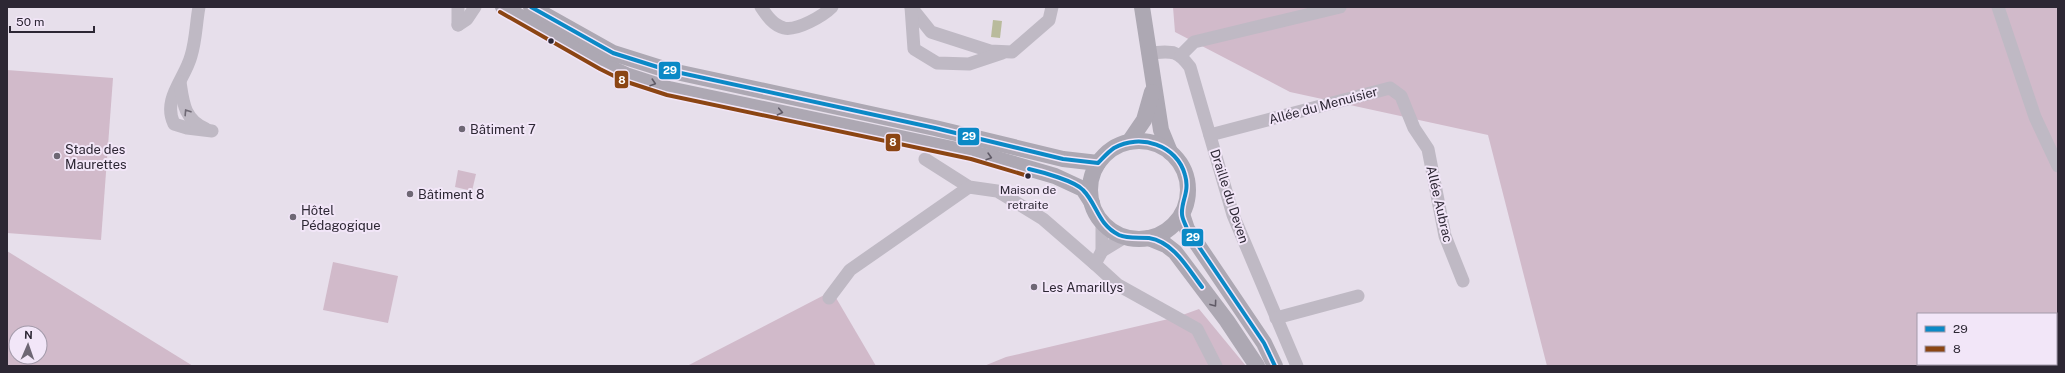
<svg xmlns="http://www.w3.org/2000/svg" width="2065" height="373" viewBox="0 0 2065 373" font-family="'Public Sans',sans-serif">
  <style>
    .green { fill: #d1baca; fill-rule: evenodd }
    .water { fill: #b9bb9c }
    .lines { fill: none; stroke-linecap: round; stroke-linejoin: round }
    .minor { stroke: #bfb9c4; stroke-width: 13 }
    .major { stroke: #ada8b3; stroke-width: 16 }
    .bus-1-casing { stroke: #f2e6f8; stroke-width: 7 }
    .bus-2-casing { stroke: #f2e6f8; stroke-width: 7 }
    .bus-1 { stroke: #0b89c6; stroke-width: 4 }
    .bus-2 { stroke: #8b4513; stroke-width: 4 }
    .oneway { stroke: #605b67 }
    .oneway2 { stroke: #6f6975 }
    .bus-dot { fill: #2d2734; stroke: #f2e6f8; stroke-width: 1.5 }
    .poi-dot { fill: #6e6774; stroke: #f2e6f8; stroke-width: 1.5 }
    .labels { text-anchor: middle; stroke-width: 4; stroke-linejoin: round; paint-order: stroke }
    .bus-label { font-size: 12px; fill: #2d2734; stroke: #f2e6f8 }
    .street-label { font-size: 13px; fill: #2d2734; stroke: #f2e6f8 }
    .poi-label { font-size: 13px; fill: #2d2734; stroke: #f2e6f8; text-anchor: start }
    .line-badge { stroke: #f2e6f8; stroke-width: 1.5 }
    .badge-label { font-size: 11px; text-anchor: middle; font-weight: bold; fill: #fff }
  </style>
  <rect width="100%" height="100%" fill="#e7dfeb"/>
  <g class="green">
    <path d="M1173,7H2058V366H1547L1488,135L1290,92L1175,32ZM1918,314H2056V364H1918Z"/>
    <polygon points="7,70 113,78 101,240 7,233"/>
    <polygon points="458,170 476,174 472,191 455,187"/>
    <path d="M7,251L193,366H7ZM16,333H40V357H16Z"/>
    <polygon points="333,262 398,276 388,323 323,310"/>
    <polygon points="832,291 876,366 687,366"/>
    <polygon points="1199,309 1246,366 984,366 1006,357 1177,317"/>
  </g>
  <polygon class="water" points="993,20 1002,21 1000,38 991,37"/>
  <g class="lines">
    <g class="minor">
      <path d="M199,7C196,23 196,40 191,56C185,79 162,99 174,124L187,128L212,131"/>
      <polyline points="458,7 458,25"/>
      <path d="M761,7C767,16 773,25 784,28C797,31 823,16 832,7"/>
      <polyline points="911,7 931,32 990,51 1012,52 1049,20 1052,7"/>
      <polyline points="911,7 914,49 937,63 969,64 1002,53"/>
      <polyline points="1998,7 2035,117 2058,166"/>
      <polyline points="458,25 467,19 475,7"/>
      <path d="M1148,53C1170,52 1176,48 1190,67L1233,215L1297,366"/>
      <polyline points="1181,55 1194,42 1340,7"/>
      <path d="M180,82C183,102 184,120 206,129"/>
      <polyline points="1210,135 1390,88 1401,96 1414,128 1428,149 1445,236 1463,281"/>
      <polyline points="925,159 969,187 997,191 1012,200 1043,219 1095,264"/>
      <polyline points="1102,222 1102,251 1095,264 1118,285 1197,329 1216,366"/>
      <polyline points="1102,251 1125,237"/>
      <polyline points="829,298 850,270 969,187"/>
      <polyline points="1276,318 1358,296"/>
    </g>
    <g class="major">
      <polyline points="503,7 602,64 626,75 669,89 990,157 1055,176 1083,189 1092,203"/>
      <polyline points="531,7 613,53 667,70 935,128 1063,159 1098,163"/>
      <polyline points="1142,7 1161,130 1170,152"/>
      <circle cx="1139" cy="190" r="49"/>
      <polyline points="1129,142 1144,120 1152,92"/>
      <polyline points="1182,214 1187,229 1264,343 1275,366"/>
      <polyline points="1149,238 1166,245 1175,252 1227,321 1257,366"/>
    </g>
    <defs>
      <g id="bus-1">
        <path d="M531,7L613,53L667,70L935,128L1063,159L1098,163C1103,158 1108,152 1114,148C1140,133 1177,145 1185,175C1190,192 1181,201 1182,214C1182,219 1186,225 1187,229L1264,343L1275,366"/>
        <path d="M1029,169C1042,172 1075,181 1083,190C1097,204 1098,225 1119,235C1128,239 1139,237 1149,238C1174,242 1188,269 1202,287"/>
      </g>
      <polyline id="bus-2" points="500,12 600,69 624,81 667,95 971,159 1028,176"/>
    </defs>
    <use href="#bus-1" class="bus-1-casing"/>
    <use href="#bus-2" class="bus-2-casing"/>
    <use href="#bus-1" class="bus-1"/>
    <use href="#bus-2" class="bus-2"/>
  </g>
  <defs><path id="oneway-chevron" d="M-2-3.5L2.5 0L-2 3.5" fill="none" stroke-width="1.6" stroke-linecap="round" stroke-linejoin="round"/></defs>
  <g class="oneway">
    <use href="#oneway-chevron" transform="translate(653 83) rotate(18)"/>
    <use href="#oneway-chevron" transform="translate(780 112) rotate(12)"/>
    <use href="#oneway-chevron" transform="translate(989 157) rotate(16)"/>
    <use href="#oneway-chevron" transform="translate(1214 304) rotate(54)"/>
  </g>
  <use class="oneway2" href="#oneway-chevron" transform="translate(187 112) rotate(-123)"/>
  <g class="bus-dot">
    <circle cx="551" cy="41" r="3.5"/>
    <circle cx="1028" cy="176" r="3.5"/>
  </g>
  <g class="poi-dot">
    <circle cx="462" cy="129" r="4"/>
    <circle cx="57" cy="156" r="4"/>
    <circle cx="410" cy="194" r="4"/>
    <circle cx="293" cy="217" r="4"/>
    <circle cx="1034" cy="287" r="4"/>
  </g>
  <g class="labels">
    <g class="bus-label">
      <text x="1028" y="194">Maison de<tspan x="1028" dy="15">retraite</tspan></text>
    </g>
    <g class="street-label">
      <text transform="translate(1323 105) rotate(-15)" y="5">Allée du Menuisier</text>
      <text transform="translate(1230 196) rotate(72)" y="5">Draille du Deven</text>
      <text transform="translate(1440 204) rotate(77)" y="5">Allée Aubrac</text>
    </g>
    <g class="poi-label">
      <text x="470" y="134">Bâtiment 7</text>
      <text x="65" y="154">Stade des<tspan x="65" dy="15">Maurettes</tspan></text>
      <text x="418" y="199">Bâtiment 8</text>
      <text x="301" y="215">Hôtel<tspan x="301" dy="15">Pédagogique</tspan></text>
      <text x="1042" y="292">Les Amarillys</text>
    </g>
  </g>
  <g class="line-badge">
    <rect x="658" y="61" width="23" height="19" rx="4" fill="#0b89c6"/>
    <rect x="614" y="70" width="15" height="19" rx="4" fill="#8b4513"/>
    <rect x="957" y="127" width="23" height="19" rx="4" fill="#0b89c6"/>
    <rect x="885" y="133" width="16" height="19" rx="4" fill="#8b4513"/>
    <rect x="1181" y="228" width="23" height="19" rx="4" fill="#0b89c6"/>
  </g>
  <g class="badge-label">
    <text x="670" y="74">29</text>
    <text x="622" y="84">8</text>
    <text x="969" y="140">29</text>
    <text x="893" y="146">8</text>
    <text x="1193" y="241">29</text>
  </g>
  <rect width="2065" height="373" fill="none" stroke="#2d2734" stroke-width="16"/>
  <rect x="1917" y="313" width="140" height="52" fill="#f2e6f8" stroke="#a39aaa"/>
  <rect x="1925" y="326" width="20" height="6" fill="#0b89c6" stroke="#a39aaa"/>
  <text x="1953" y="333" font-size="12" fill="#2d2734">29</text>
  <rect x="1925" y="346" width="20" height="6" fill="#8b4513" stroke="#a39aaa"/>
  <text x="1953" y="353" font-size="12" fill="#2d2734">8</text>
  <g transform="translate(28 345) rotate(2)"><circle r="19" fill="#f2e6f8" stroke="#a39aaa"/>
  <path d="M0-3L7 15L0 10L-7 15Z" fill="#6e6774"/>
  <text y="-6" font-size="11" font-weight="bold" text-anchor="middle" fill="#2d2734">N</text>
  </g>
  <path d="M10 26v6h84v-6" fill="none" stroke="#2d2734" stroke-width="2"/>
  <text x="16" y="26" font-size="12" fill="#2d2734" stroke="#f2e6f8" stroke-width="3" paint-order="stroke">50 m</text>
</svg>
